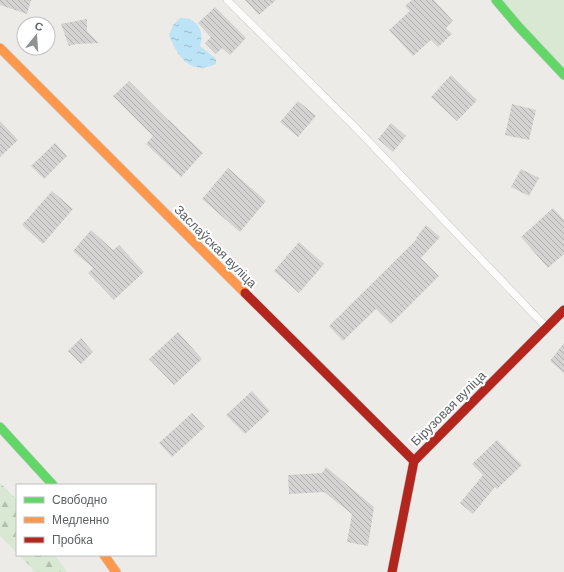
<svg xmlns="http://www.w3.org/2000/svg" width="564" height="572" viewBox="0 0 564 572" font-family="Barlow,sans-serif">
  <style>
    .grass { fill: #d8e8d3 }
    .forest { fill: url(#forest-firs) }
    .water { fill: url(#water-ripples) }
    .building { fill: url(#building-back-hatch) }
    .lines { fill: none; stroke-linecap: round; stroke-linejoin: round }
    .lane-casing { stroke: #c8c8c8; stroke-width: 8 }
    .fast-casing { stroke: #c9c9c9; stroke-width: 10 }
    .slow-casing { stroke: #c9c9c9; stroke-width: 10 }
    .jam-casing { stroke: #c9c9c9; stroke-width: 10 }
    .lane { stroke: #fcfcfb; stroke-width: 7 }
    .fast { stroke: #63d668; stroke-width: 9 }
    .slow { stroke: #ff974d; stroke-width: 9 }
    .jam { stroke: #b3261e; stroke-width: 9 }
    .labels { text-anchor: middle; stroke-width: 4; stroke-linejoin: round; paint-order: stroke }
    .street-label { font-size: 13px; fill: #5d6165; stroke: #fff }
  </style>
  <defs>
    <pattern id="forest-firs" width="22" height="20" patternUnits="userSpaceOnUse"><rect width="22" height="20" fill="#d8e8d3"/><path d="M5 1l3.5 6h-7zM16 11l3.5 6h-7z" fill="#b2bfaf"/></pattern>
    <pattern id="water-ripples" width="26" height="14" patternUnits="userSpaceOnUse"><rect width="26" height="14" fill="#bde3f6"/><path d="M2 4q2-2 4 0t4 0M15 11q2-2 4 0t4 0" fill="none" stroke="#9dbbcb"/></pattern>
    <pattern id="building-back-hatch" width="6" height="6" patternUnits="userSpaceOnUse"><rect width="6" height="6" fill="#d4d3d1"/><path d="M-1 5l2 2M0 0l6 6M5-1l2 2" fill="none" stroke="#afafad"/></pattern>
  </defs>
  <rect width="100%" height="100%" fill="#edebe7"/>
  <polygon class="grass" points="501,0 564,0 564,70"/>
  <g class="forest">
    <polygon points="0,483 17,500 17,553 0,536"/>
    <polygon points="19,555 55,555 67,572 33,572 32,568"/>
  </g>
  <path class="water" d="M180,18C197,17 205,31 200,46L216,59V64C190,76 178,57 169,35L173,25Z"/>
  <g class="building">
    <polygon points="0,0 31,0 27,14 0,5"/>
    <polygon points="245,0 276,0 259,15"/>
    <polygon points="412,0 434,0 453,21 446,28 452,34 438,47 431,40 413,56 389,30 410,11 405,6"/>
    <polygon points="215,7 246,38 230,55 222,48 216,54 205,43 211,37 198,23"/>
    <polygon points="87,19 87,31 99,43 76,44 69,46 61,24"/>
    <polygon points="451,75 477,100 457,121 431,97"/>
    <polygon points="129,81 168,120 169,120 203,153 181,177 146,144 153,136 113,96"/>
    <polygon points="298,101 316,116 298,137 280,122"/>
    <polygon points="512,104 536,110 529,140 505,135"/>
    <polygon points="0,121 18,140 0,157"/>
    <polygon points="391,123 406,136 393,152 378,139"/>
    <polygon points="55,143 67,156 44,179 31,166"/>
    <polygon points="228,168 266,201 240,232 202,199"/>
    <polygon points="521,169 539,178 529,196 511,187"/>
    <polygon points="52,191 73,209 43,244 22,225"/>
    <polygon points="553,208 564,220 564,254 548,268 521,237"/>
    <polygon points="426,225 440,237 421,258 439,276 391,324 376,309 343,341 329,326 417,239 416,238"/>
    <polygon points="91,230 113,250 119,245 144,272 114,300 88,273 93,268 73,251"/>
    <polygon points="299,242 324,264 299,293 274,271"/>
    <polygon points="178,332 202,359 174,385 149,359"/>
    <polygon points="81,338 93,352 81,364 68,351"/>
    <polygon points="564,343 564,373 550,361"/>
    <polygon points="252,391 270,411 245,434 226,415"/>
    <polygon points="192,413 205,427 172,457 159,443"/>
    <polygon points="497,440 522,465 497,489 495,487 473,514 460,503 483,475 472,464"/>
    <polygon points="326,467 374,507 368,546 347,542 352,514 324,492 289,494 288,475 322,473"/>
  </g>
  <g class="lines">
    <defs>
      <polyline id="lane" points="227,0 353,125 546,327"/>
      <g id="fast">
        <polyline points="496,0 518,26 564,75"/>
        <polyline points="0,427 53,485"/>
      </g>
      <g id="slow">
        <polyline points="0,48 245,293"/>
        <polyline points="104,555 116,572"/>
      </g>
      <g id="jam">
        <polyline points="245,293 414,461"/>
        <polyline points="392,572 414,461 564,310"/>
      </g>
    </defs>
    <use href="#lane" class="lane-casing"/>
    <use href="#fast" class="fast-casing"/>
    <use href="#slow" class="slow-casing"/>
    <use href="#jam" class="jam-casing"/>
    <use href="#lane" class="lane"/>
    <use href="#fast" class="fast"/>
    <use href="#slow" class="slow"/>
    <use href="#jam" class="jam"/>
  </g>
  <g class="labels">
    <g class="street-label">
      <text transform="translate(216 246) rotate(45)" y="5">Заслаўская вуліца</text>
      <text transform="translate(448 408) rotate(-45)" y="5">Бірузовая вуліца</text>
    </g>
  </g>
  <rect x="16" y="484" width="140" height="72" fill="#ffffff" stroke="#bec0c1"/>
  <rect x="24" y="497" width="20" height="6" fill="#63d668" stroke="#bec0c1"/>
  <text x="52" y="504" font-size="12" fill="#5d6165">Свободно</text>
  <rect x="24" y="517" width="20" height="6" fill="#ff974d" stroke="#bec0c1"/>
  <text x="52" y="524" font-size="12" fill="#5d6165">Медленно</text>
  <rect x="24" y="537" width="20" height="6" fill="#b3261e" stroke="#bec0c1"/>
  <text x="52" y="544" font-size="12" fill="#5d6165">Пробка</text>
  <g transform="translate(36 36) rotate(17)"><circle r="19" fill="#ffffff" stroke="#bec0c1"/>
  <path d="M0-3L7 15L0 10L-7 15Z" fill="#8f9192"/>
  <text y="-6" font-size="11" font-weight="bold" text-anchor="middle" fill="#5d6165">С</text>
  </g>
</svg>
